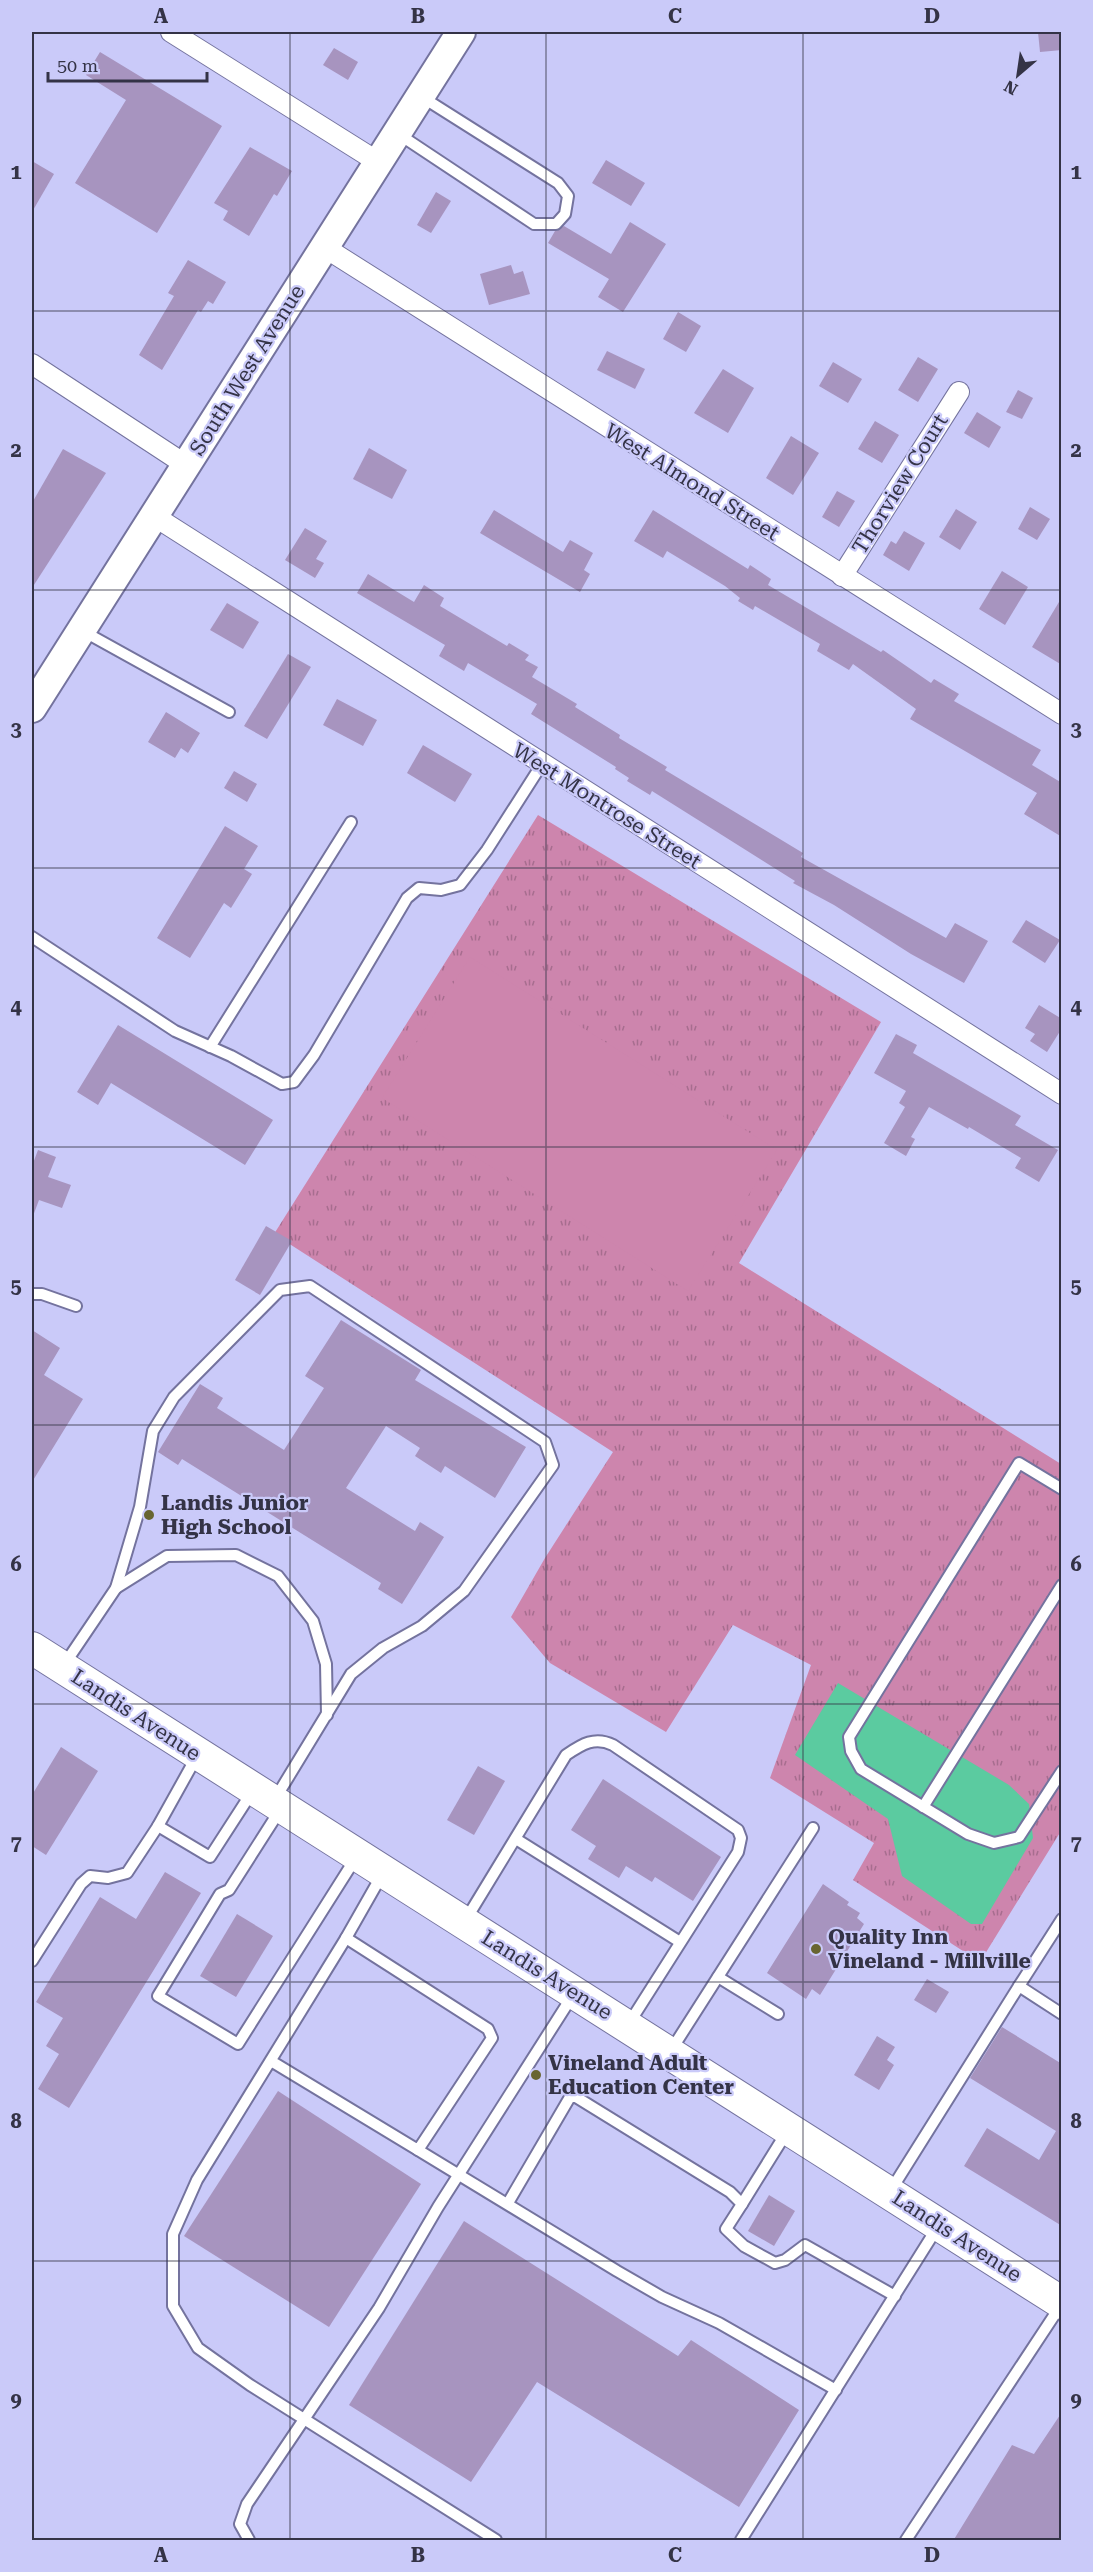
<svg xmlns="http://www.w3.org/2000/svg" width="1093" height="2572" viewBox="0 0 1093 2572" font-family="'Roboto Serif',serif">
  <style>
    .park { fill: url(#park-tufts) }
    .pitch { fill: #cd85ad }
    .water { fill: #5bcba0 }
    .building { fill: #a794bf }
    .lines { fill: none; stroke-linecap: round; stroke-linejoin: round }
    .lane-casing { stroke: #74739e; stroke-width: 14 }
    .street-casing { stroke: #74739e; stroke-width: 22 }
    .secondary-casing { stroke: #74739e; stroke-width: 32 }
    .primary-casing { stroke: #74739e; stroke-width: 34 }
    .lane { stroke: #fff; stroke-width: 10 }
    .street { stroke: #fff; stroke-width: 20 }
    .secondary { stroke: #fff; stroke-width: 28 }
    .primary { stroke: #fff; stroke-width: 32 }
    .grid { fill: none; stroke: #343346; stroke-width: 1.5; stroke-opacity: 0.55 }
    .poi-dot { fill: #686531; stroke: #cacaf9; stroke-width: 2 }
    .labels { text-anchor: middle; stroke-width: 4.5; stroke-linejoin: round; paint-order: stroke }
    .street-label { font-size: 21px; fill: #343346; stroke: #cacaf9 }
    .poi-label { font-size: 21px; font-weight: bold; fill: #343346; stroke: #cacaf9; text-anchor: start }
    .neatline { fill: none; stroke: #343346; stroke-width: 2 }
    .grid-label { font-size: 20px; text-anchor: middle; font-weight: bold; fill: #343346 }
  </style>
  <defs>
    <pattern id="park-tufts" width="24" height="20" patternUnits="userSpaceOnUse" patternTransform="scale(1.5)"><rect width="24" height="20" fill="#cd85ad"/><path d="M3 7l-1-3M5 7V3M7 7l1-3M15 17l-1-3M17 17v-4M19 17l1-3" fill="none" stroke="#a76d8f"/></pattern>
  </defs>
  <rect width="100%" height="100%" fill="#cacaf9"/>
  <polygon class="park" points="538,815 881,1022 739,1263 1061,1464 1061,1831 980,1962 853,1880 874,1843 770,1778 811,1665 733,1625 666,1732 550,1663 511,1617 545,1558 613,1452 274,1234"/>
  <polygon class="pitch" points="470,957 777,1150 688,1291 382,1098"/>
  <polygon class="water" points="838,1683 1009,1785 1029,1804 1033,1838 982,1924 971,1924 902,1876 888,1819 795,1755"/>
  <g class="building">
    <polygon points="1038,32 1062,32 1062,50 1040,52"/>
    <polygon points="334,48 358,62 348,80 323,65"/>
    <polygon points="100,52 222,126 157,233 75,183 126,100 86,75"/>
    <polygon points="250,147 292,171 277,196 274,194 249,236 223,220 228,211 214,203"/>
    <polygon points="606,160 645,183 631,206 592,183"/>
    <polygon points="32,161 54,174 32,212"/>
    <polygon points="436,192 451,201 431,233 417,225"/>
    <polygon points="630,222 666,244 623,312 598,297 609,279 548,243 555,231 564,226 611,254"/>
    <polygon points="188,260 226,282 213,304 208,301 201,312 198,310 162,370 139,355 174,296 168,293"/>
    <polygon points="511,265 514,274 523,271 530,294 489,305 480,274"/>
    <polygon points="678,312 701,326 686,352 663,339"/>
    <polygon points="607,351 645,369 635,389 597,370"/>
    <polygon points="918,357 938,369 918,402 898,390"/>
    <polygon points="833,362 862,379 848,403 819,386"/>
    <polygon points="723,369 754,388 728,433 694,413"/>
    <polygon points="1018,390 1033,398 1022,419 1006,412"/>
    <polygon points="977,412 1001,427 989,448 964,433"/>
    <polygon points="875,421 899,435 882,463 858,449"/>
    <polygon points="791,436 819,453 793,495 766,478"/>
    <polygon points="369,448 407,470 392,499 353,479"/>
    <polygon points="63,449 106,473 32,588 32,503"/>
    <polygon points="837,491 855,501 839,527 822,517"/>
    <polygon points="1030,507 1050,519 1037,540 1018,529"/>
    <polygon points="956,509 977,522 960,550 939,537"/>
    <polygon points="494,510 563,552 570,540 593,553 584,570 590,574 580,592 480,533"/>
    <polygon points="653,510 748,569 750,565 771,579 768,585 881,652 883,650 931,683 934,679 959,694 954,701 1041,750 1032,765 1062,783 1062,837 1024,814 1037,793 910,719 916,709 853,664 849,670 817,651 820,644 755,606 753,610 738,601 740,598 725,586 667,551 663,558 634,541"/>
    <polygon points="305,528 327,541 316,559 324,563 315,578 285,560"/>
    <polygon points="904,531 925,543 909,571 883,555 891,541 896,544"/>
    <polygon points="1002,571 1028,587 1005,625 979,609"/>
    <polygon points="368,574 414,602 424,585 444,598 440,606 507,646 509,643 529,655 525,660 538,667 532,677 577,704 575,707 620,735 619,738 667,767 665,770 803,853 801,857 946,938 955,923 988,941 964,983 911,954 834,905 793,883 795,881 652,791 650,795 627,781 629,778 615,769 616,767 531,714 537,704 468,663 464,671 439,656 445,645 357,593"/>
    <polygon points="1062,597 1062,665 1032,647"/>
    <polygon points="227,603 259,622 243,649 210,630"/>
    <polygon points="288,654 311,667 267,739 244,726"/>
    <polygon points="337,699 377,720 363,746 323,725"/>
    <polygon points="166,712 200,733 188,753 181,748 175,758 148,742"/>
    <polygon points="423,745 472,774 455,802 407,773"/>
    <polygon points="234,771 257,784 247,802 224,788"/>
    <polygon points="225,826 258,846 244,869 252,874 231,908 224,903 190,958 157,938"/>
    <polygon points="1026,920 1060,940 1045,963 1012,942"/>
    <polygon points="1039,1005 1062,1019 1062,1028 1047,1052 1030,1041 1035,1034 1025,1028"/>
    <polygon points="118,1025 273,1120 245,1165 111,1083 98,1105 77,1092"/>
    <polygon points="896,1034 917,1045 913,1053 1021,1116 1015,1125 1058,1150 1039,1182 1015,1168 1021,1158 969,1127 968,1129 929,1107 911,1137 915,1139 906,1156 884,1143 905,1107 899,1103 906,1091 874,1073"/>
    <polygon points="38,1150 56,1157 48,1177 71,1185 62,1208 39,1200 33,1216 32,1166"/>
    <polygon points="266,1226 292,1241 260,1295 235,1280"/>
    <polygon points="341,1320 421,1370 415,1380 526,1447 495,1498 445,1466 441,1473 415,1456 420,1448 386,1426 346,1488 415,1531 420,1522 444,1537 402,1604 378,1589 381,1583 182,1459 178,1465 158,1452 200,1384 223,1398 217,1408 284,1450 324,1388 305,1376"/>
    <polygon points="32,1330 60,1348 44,1375 83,1399 32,1482"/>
    <polygon points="61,1747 98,1771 46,1855 32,1846 32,1795"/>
    <polygon points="478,1766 505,1781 474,1835 447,1820"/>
    <polygon points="603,1779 721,1857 693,1901 655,1877 652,1882 626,1866 619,1878 588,1859 596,1846 571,1830"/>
    <polygon points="165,1872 201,1893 69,2108 38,2089 59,2054 46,2046 63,2018 36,2002 100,1897 136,1919"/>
    <polygon points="823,1884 849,1902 847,1905 860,1913 857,1918 864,1924 820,1995 812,1989 806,1999 767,1973"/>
    <polygon points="237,1914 273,1936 236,1997 200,1976"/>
    <polygon points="927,1979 949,1992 936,2013 914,2000"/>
    <polygon points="1002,2027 1062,2064 1062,2226 964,2166 987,2128 1039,2160 1056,2131 970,2078"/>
    <polygon points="877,2036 895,2047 887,2060 894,2065 879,2090 854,2075"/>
    <polygon points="278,2091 421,2184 329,2327 184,2236"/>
    <polygon points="769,2195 795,2211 774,2246 748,2231"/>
    <polygon points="464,2221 678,2356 691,2340 799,2410 739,2507 537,2382 471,2482 349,2405"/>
    <polygon points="1062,2412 1062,2541 953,2541 1012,2445 1034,2454"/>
  </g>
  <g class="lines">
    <defs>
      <g id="lane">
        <polyline points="397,133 534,224 556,224 565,214 568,196 558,183 422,97"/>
        <polyline points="81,630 229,712"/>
        <polyline points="32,937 175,1031 231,1056 282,1084 294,1082 314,1055 407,898 419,888 441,890 460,885 487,850 542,764"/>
        <polyline points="210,1047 351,822"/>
        <polyline points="32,1294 42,1294 76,1306"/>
        <polyline points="1062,1489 1019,1463 849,1737 851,1751 861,1769 968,1834 994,1843 1019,1837 1062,1771"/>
        <polyline points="116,1588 167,1556 236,1555 278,1576 313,1621 326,1664 327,1715"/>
        <polyline points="64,1665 116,1588 140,1507 153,1431 174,1397 280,1290 310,1286 545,1442 553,1465 464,1591 422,1626 383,1648 351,1674 275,1799"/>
        <polyline points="923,1807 1062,1585"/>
        <polyline points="280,1810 229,1890 220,1894 158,1996 238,2044 357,1856"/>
        <polyline points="158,1826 197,1756"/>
        <polyline points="516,1839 680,1942"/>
        <path d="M465,1921L566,1755C582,1744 595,1736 613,1745L738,1830L741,1838L738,1852L628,2025"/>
        <polyline points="346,1938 383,1873"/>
        <polyline points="32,1961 81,1884 90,1876 108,1878 127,1873 158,1826 210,1857 252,1792"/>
        <polyline points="718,1977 778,2014"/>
        <polyline points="1019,1986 1062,1919"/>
        <polyline points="670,2052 813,1828"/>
        <polyline points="271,2061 418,2150 492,2038 488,2029 346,1938 197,2180 173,2234 173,2306 198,2348 250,2385 496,2540"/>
        <polyline points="418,2150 617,2271 662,2297 719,2323 836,2390"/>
        <polyline points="891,2190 1019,1986 1062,2014"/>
        <polyline points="508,2203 570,2097 576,2097 730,2192 742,2204 726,2229 744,2246 775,2263 785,2260 805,2245 895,2296"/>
        <polyline points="742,2204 788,2130"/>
        <polyline points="249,2540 240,2524 247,2504 379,2308 438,2207 573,1995"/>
        <polyline points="741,2540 937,2228"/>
        <polyline points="906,2540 1061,2305"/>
      </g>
      <g id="street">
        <polyline points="171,32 378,162"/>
        <polyline points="324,247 1062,714"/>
        <polyline points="32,364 186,465"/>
        <polyline points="154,516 1062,1094"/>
        <polyline points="842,576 959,392"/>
      </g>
      <polyline id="secondary" points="32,708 461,32"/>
      <polyline id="primary" points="32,1648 1062,2303"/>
    </defs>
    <use href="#lane" class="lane-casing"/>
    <use href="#street" class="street-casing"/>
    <use href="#secondary" class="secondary-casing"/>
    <use href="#primary" class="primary-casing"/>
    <use href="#lane" class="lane"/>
    <use href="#street" class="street"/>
    <use href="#secondary" class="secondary"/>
    <use href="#primary" class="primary"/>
  </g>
  <path class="grid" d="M290,32V2540M546,32V2540M803,32V2540M32,311H1062M32,590H1062M32,868H1062M32,1147H1062M32,1425H1062M32,1704H1062M32,1982H1062M32,2261H1062"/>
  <g class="poi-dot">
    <circle cx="149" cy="1515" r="6"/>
    <circle cx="816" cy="1949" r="6"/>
    <circle cx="536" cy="2075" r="6"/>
  </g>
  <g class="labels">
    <g class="street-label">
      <text transform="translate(247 370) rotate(-58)" y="7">South West Avenue</text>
      <text transform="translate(692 482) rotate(32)" y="7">West Almond Street</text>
      <text transform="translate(900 484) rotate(-58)" y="7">Thorview Court</text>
      <text transform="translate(607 806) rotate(32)" y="7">West Montrose Street</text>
      <text transform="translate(136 1715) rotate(33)" y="7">Landis Avenue</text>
      <text transform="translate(547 1975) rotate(32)" y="7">Landis Avenue</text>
      <text transform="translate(957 2236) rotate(33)" y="7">Landis Avenue</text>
    </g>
    <g class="poi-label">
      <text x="161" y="1510">Landis Junior<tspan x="161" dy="24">High School</tspan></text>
      <text x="828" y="1944">Quality Inn<tspan x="828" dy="24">Vineland - Millville</tspan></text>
      <text x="548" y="2070">Vineland Adult<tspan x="548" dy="24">Education Center</tspan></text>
    </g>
  </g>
  <rect width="1093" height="2572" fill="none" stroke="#cacaf9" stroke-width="66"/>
  <g transform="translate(1018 75) rotate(209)" stroke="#cacaf9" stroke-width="4.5" paint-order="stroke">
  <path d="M0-4.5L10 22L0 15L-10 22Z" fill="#343346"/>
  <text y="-9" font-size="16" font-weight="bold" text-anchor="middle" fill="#343346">N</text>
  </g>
  <path d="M48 72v9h159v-9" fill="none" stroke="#343346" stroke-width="3"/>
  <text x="57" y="72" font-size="18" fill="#343346" stroke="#cacaf9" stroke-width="4.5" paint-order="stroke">50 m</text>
  <rect x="33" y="33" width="1027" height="2506" class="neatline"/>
  <g class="grid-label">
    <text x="161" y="23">A</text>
    <text x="418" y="23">B</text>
    <text x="675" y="23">C</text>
    <text x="932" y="23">D</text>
    <text x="16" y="179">1</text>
    <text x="1076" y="179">1</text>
    <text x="16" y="457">2</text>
    <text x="1076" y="457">2</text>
    <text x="16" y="736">3</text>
    <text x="1076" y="736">3</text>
    <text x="16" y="1014">4</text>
    <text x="1076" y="1014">4</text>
    <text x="16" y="1293">5</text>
    <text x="1076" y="1293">5</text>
    <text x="16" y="1571">6</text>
    <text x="1076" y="1571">6</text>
    <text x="16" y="1850">7</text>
    <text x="1076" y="1850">7</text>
    <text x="16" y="2128">8</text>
    <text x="1076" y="2128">8</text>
    <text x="16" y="2407">9</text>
    <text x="1076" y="2407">9</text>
    <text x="161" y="2562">A</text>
    <text x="418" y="2562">B</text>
    <text x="675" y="2562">C</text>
    <text x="932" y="2562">D</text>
  </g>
</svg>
